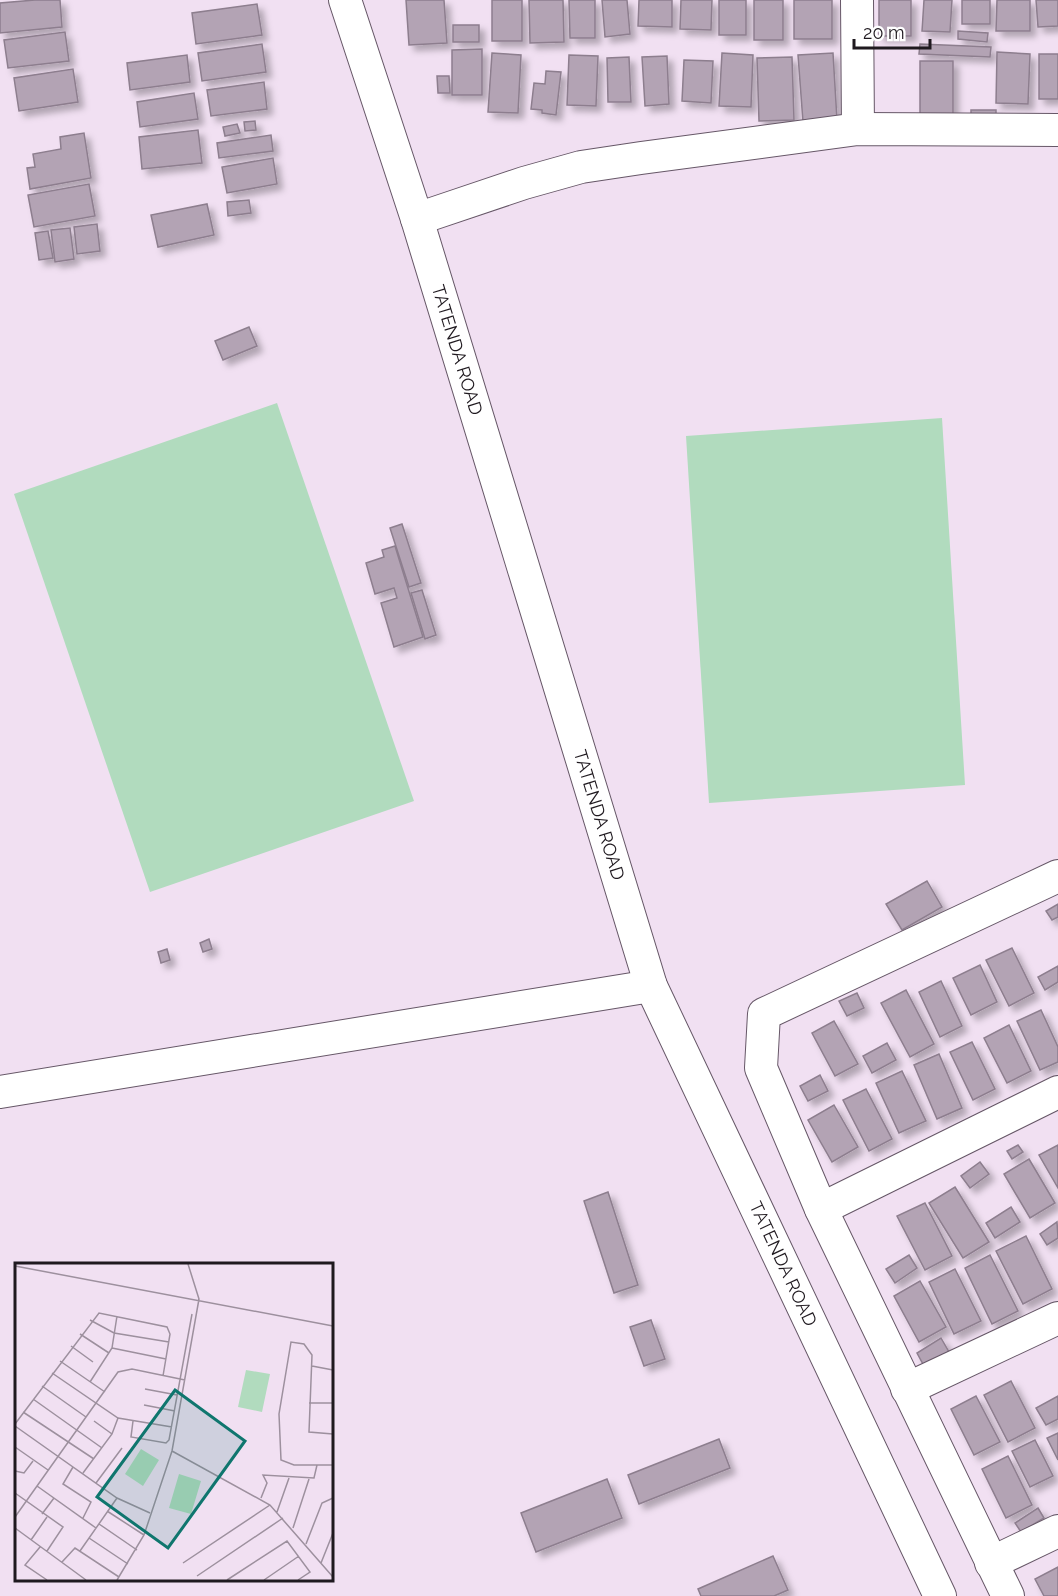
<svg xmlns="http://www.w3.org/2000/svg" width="1058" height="1596" viewBox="0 0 1058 1596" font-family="Raleway,sans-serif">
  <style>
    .green { fill: #b1dbbe }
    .building { fill: #b3a3b4; stroke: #8d7e8e; stroke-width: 1.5; filter: url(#shadow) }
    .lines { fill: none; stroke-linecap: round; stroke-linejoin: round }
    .minor-casing { stroke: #665767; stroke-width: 34 }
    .minor { stroke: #fff; stroke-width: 32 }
    .labels { text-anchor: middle; stroke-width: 4.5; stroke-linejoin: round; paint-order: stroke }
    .street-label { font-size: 18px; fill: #1f191f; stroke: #fff }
    .inset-road { fill: none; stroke: #9d909e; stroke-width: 1.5 }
    .view { fill: #0f766e; fill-opacity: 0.15; stroke: #0f766e; stroke-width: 3 }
    .inset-edge { fill: none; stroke: #1f191f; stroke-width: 3 }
  </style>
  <defs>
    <filter id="shadow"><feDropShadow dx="5.5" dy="5.5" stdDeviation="3" flood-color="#0004"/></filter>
  </defs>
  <rect width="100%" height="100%" fill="#f1e0f2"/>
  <g class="green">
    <polygon points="277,403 414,801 150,892 14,494"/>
    <polygon points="942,418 965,785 709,803 686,436"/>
  </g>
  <g class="building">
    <polygon points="35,0 60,0 62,27 0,33 0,3"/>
    <polygon points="406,0 444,0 447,43 409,45"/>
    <rect x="492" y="0" width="30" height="41"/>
    <polygon points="529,0 563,0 564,42 530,43"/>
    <polygon points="569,0 595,0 595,38 570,38"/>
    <polygon points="602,0 627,0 630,34 605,37"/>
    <polygon points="639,0 672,0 672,27 638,26"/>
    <polygon points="681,0 712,0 711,30 680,29"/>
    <rect x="719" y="0" width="27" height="35"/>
    <rect x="754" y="0" width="29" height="40"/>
    <rect x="794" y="0" width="38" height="39"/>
    <rect x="879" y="0" width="32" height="36"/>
    <polygon points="924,0 952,0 950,32 922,31"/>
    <rect x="962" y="0" width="28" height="24"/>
    <polygon points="997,0 1030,0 1030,31 996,31"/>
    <polygon points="1036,0 1058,0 1058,26 1038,27"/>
    <polygon points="257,4 262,35 196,44 192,13"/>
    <rect x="453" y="25" width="26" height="17"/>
    <polygon points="958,31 988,33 987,42 958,39"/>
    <polygon points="65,32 69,61 8,68 4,40"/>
    <polygon points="262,44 266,72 202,81 198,53"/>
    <polygon points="920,44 991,47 990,57 919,54"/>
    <polygon points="482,49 482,95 452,95 452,50"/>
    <polygon points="997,52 1030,54 1028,104 996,103"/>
    <polygon points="492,53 521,55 518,113 488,112"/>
    <polygon points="722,53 753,55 751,107 719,106"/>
    <polygon points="833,53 837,120 803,122 798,55"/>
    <rect x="1039" y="54" width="19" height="45"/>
    <polygon points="187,55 190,82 130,90 127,63"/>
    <polygon points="569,55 598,56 596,106 567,105"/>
    <polygon points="667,56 669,104 645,106 642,57"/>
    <polygon points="629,57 631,102 608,102 607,58"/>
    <polygon points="792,57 794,120 759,121 757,58"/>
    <polygon points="684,60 713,61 711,103 682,101"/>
    <rect x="920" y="61" width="33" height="57"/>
    <polygon points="73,69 78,102 19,111 14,78"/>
    <polygon points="546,71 561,72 556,115 542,113 542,110 531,109 534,83 545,84"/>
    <polygon points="437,76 449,76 450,93 438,93"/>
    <polygon points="264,82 267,109 211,116 207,90"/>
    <polygon points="194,93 198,119 140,127 137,102"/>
    <polygon points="971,110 996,110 996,122 971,121"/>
    <polygon points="255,121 256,130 245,131 244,122"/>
    <polygon points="237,124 240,133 225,136 223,127"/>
    <polygon points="198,130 202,163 142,169 139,137"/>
    <polygon points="84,133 91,178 30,189 27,168 35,167 33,154 61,149 60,137"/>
    <polygon points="271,135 273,151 219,158 217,143"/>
    <polygon points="273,158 277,184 227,193 222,167"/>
    <polygon points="89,184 95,216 34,227 28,195"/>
    <polygon points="249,200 251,213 228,216 227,202"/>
    <polygon points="207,204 214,235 158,247 151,215"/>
    <polygon points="97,224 100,251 77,254 74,227"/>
    <polygon points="70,228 74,259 55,262 51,230"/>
    <polygon points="48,231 53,258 39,260 35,233"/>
    <polygon points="249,327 257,346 223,360 215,341"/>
    <polygon points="402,524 421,583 409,587 390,528"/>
    <polygon points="395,546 423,637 394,647 381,603 397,598 394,588 375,594 366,563 384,557 382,550"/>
    <polygon points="422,590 436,635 425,639 411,593"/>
    <polygon points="927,881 942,907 902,930 886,904"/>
    <polygon points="1058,904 1058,917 1052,920 1046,911"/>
    <polygon points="209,939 212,949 203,952 200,943"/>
    <polygon points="1012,948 1034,993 1009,1006 986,960"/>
    <polygon points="167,949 170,960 161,963 158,952"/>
    <polygon points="980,965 997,1002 971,1015 953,978"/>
    <polygon points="1058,966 1058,982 1045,990 1038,977"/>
    <polygon points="941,981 962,1026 940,1037 919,992"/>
    <polygon points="906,990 934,1044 910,1057 881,1003"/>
    <polygon points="857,993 864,1008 847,1016 839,1001"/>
    <polygon points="1041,1010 1058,1047 1058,1062 1040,1070 1017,1021"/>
    <polygon points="834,1021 858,1064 835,1076 812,1033"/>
    <polygon points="1009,1025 1031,1071 1007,1083 984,1038"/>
    <polygon points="972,1042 995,1089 973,1100 950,1052"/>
    <polygon points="887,1043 896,1060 872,1073 863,1056"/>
    <polygon points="939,1054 962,1108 937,1119 914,1065"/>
    <polygon points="902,1071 926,1121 899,1133 876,1083"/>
    <polygon points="820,1075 828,1091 808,1101 800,1086"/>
    <polygon points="866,1089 892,1139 869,1151 843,1100"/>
    <polygon points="834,1105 858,1147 832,1162 808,1120"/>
    <polygon points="1018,1145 1023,1152 1012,1159 1007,1151"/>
    <polygon points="1058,1145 1058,1188 1039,1155"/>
    <polygon points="1029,1159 1055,1203 1030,1218 1004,1174"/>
    <polygon points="980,1162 989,1174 970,1188 961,1176"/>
    <polygon points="955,1187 989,1242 963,1258 929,1203"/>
    <polygon points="608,1192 638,1285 614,1293 584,1201"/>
    <polygon points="925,1203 952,1256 925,1270 897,1216"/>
    <polygon points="1011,1207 1020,1222 995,1238 986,1223"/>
    <polygon points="1057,1222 1058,1238 1047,1245 1040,1234"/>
    <polygon points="1026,1236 1052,1289 1023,1304 996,1251"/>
    <polygon points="909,1255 917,1268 895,1283 886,1269"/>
    <polygon points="990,1255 1018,1311 992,1324 965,1268"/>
    <polygon points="955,1269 981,1321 954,1334 929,1282"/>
    <polygon points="920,1281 946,1327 919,1342 894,1296"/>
    <polygon points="651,1320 665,1359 644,1366 630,1327"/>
    <polygon points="941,1338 949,1352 924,1366 917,1353"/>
    <polygon points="1011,1381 1035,1428 1008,1442 984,1395"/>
    <polygon points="976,1396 1000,1442 974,1455 951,1409"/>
    <polygon points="1058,1396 1058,1419 1046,1425 1036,1408"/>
    <polygon points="1058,1433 1058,1460 1047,1438"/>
    <polygon points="719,1439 730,1468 639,1504 628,1475"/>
    <polygon points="1035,1440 1053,1476 1030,1487 1012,1451"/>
    <polygon points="1008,1456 1032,1505 1006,1518 982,1469"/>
    <polygon points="607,1479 622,1518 536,1552 521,1513"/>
    <polygon points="1038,1508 1044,1518 1021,1532 1015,1523"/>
    <polygon points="773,1556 788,1590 774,1596 701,1596 698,1589"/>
    <polygon points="1058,1567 1058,1596 1044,1596 1035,1579"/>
  </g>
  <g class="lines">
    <defs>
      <g id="minor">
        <polyline points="345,0 417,219 651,986 940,1596"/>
        <polyline points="857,0 858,129"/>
        <polyline points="417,219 524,183 581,167 641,158 858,129 1058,130"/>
        <polyline points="0,1092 651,986"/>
        <polyline points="821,1209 1058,1092"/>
        <polyline points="907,1389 1058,1318"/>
        <polyline points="991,1563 1058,1531"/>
        <polyline points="1008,1596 821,1209 761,1068 764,1014 1058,876"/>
      </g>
    </defs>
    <use href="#minor" class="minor-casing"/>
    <use href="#minor" class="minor"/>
  </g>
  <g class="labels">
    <g class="street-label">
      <text transform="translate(457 350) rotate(73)" y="6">TATENDA ROAD</text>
      <text transform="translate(599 815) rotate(73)" y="6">TATENDA ROAD</text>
      <text transform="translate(783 1264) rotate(65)" y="6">TATENDA ROAD</text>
    </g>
  </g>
  <g transform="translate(15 1263)">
    <rect width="318" height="318" fill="#f1e0f2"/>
    <path d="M231,107L255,111L247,149L223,144ZM126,186L144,197L128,223L110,211ZM164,211L186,218L176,251L154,245Z" fill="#b1dbbe"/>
    <path class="inset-road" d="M0,3L318,63M75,57L99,70L154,79M65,71L94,90M56,83L78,99M97,85L151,96M45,98L90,129M297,103L318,107M37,110L103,155L157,164M75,119L97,85L102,53M27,123L71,154M130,126L162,132M18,136L87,185M294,140H318M129,142L160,148M8,149L79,196M79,158L97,171M118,158L116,174L151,180L154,177L177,51M0,161L84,50L152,64L155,71L148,113M0,163L102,235L135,250M318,171L294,169L297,92L289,81L276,79L264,151L266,197L279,202H318M0,184L33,207M157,188L255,242L318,314M58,204L48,221L76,239L68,255M0,208L9,210L18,198M68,210L97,171L103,155M81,220L107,185M22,223L81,265M0,230L48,264L32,288M246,235L252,220L248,212L299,215L302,202M92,248L129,272M262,249L274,215M27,251L39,235M0,254L103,109L117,106L170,117M84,261L122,287M0,265L71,317M278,265L294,216M74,275L113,301M16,277L32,254M291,281L307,240L318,235M25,284L10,302L32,317M65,288L102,235M47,299L60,285L104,314M168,300L255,242M306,300L318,270M182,313L268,255M102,317L129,272L157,188L184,36L173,1M212,317L272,278L295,309L283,317M249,317L284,293"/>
    <path class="view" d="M160,127L230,178L153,285L82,234Z"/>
    <rect width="318" height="318" class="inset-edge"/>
  </g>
  <path d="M854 39v9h76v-9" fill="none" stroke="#1f191f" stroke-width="3"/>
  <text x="863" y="39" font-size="18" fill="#1f191f" stroke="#ffffff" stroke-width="4.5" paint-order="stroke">20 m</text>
</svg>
